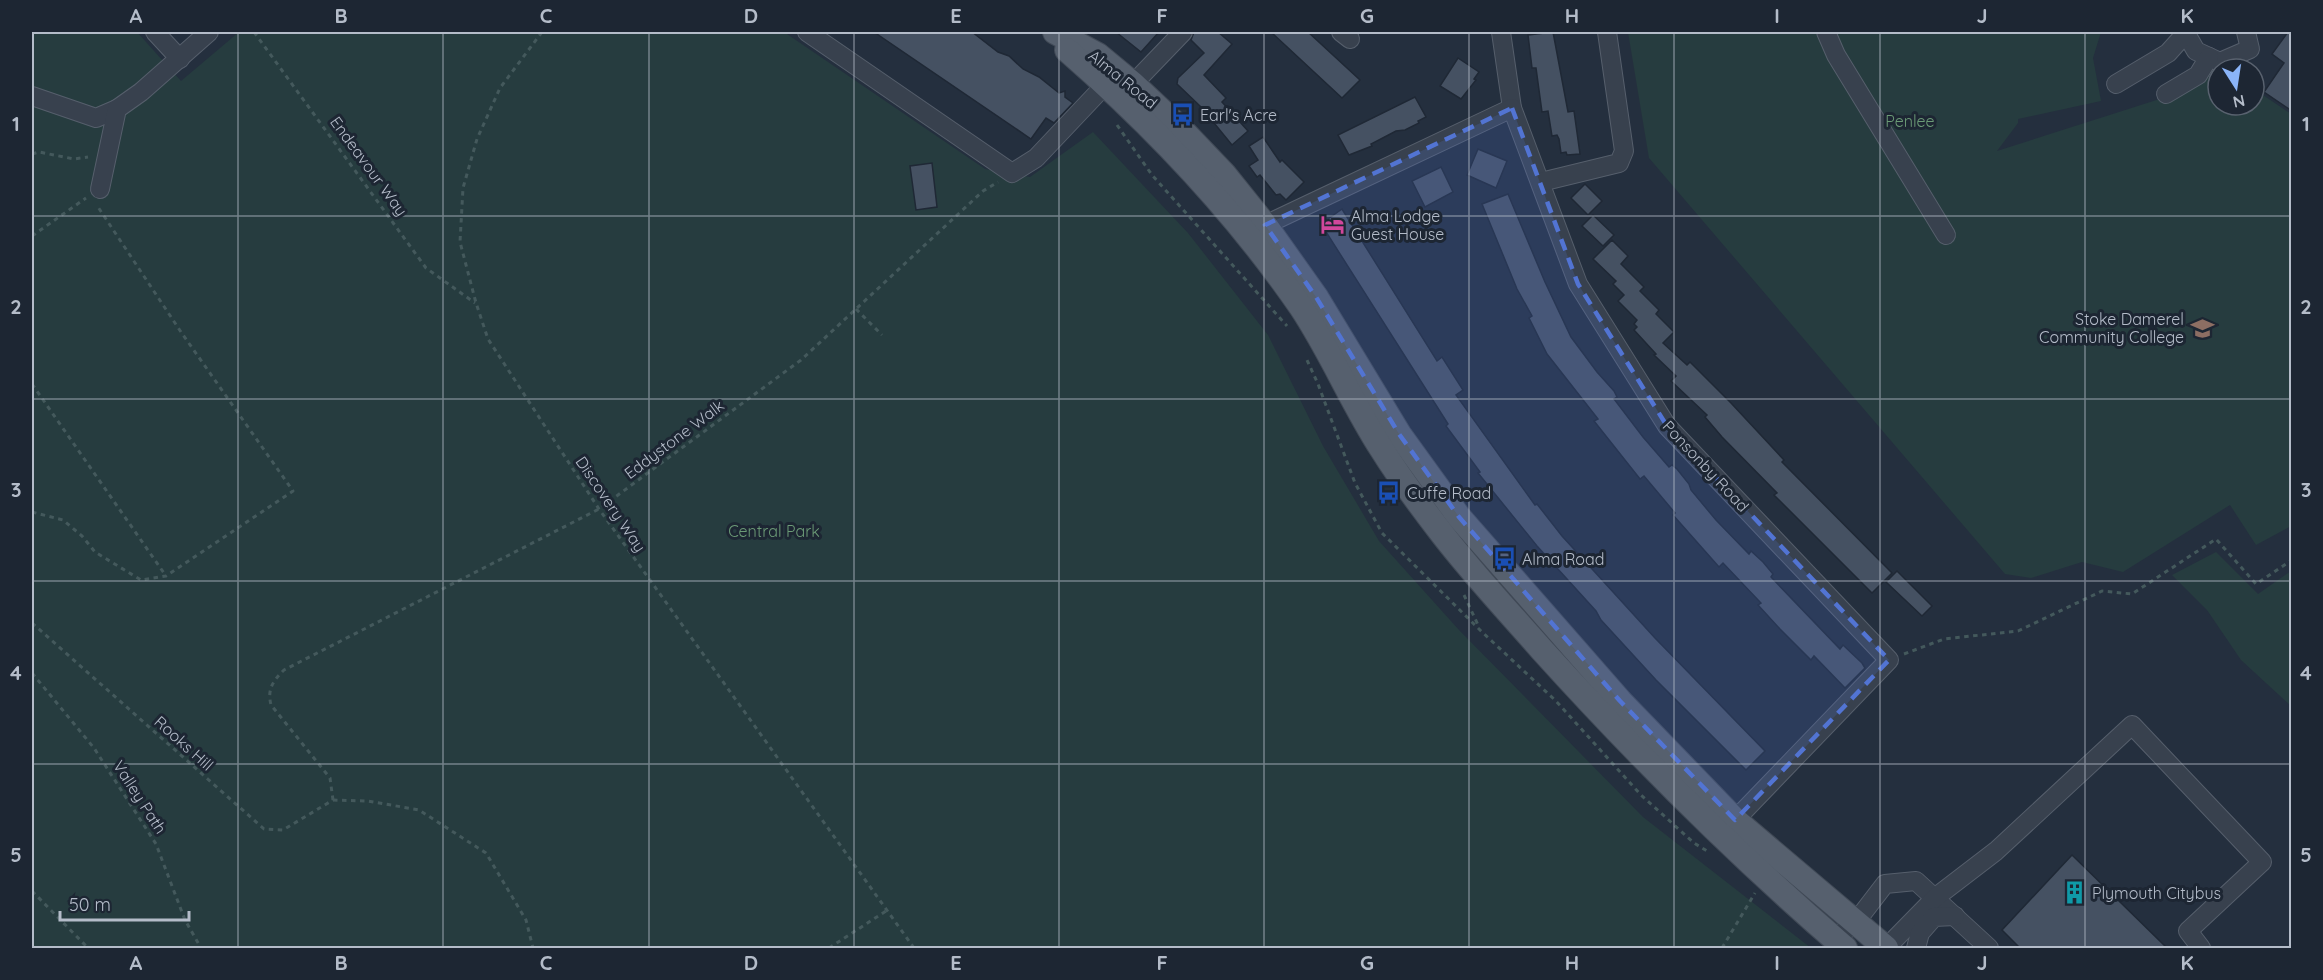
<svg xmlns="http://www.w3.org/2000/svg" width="2323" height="980" viewBox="0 0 2323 980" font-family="Quicksand,sans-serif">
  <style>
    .green { fill: #263c3f }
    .building { fill: #455162; stroke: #1f2835; stroke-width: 1.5 }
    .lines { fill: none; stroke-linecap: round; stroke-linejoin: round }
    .minor-casing { stroke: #565f6c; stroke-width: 20 }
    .major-casing { stroke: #414a57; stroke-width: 26 }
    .path { stroke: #44595c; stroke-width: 3; stroke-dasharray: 4.5 4.5; stroke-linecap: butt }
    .minor { stroke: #38414e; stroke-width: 18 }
    .major { stroke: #56606e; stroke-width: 24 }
    .marked { fill: #5274d3; fill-opacity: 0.2; stroke: #5274d3; stroke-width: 4.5; stroke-dasharray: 12 8; stroke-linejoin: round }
    .grid { fill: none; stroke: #b4bcc9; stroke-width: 1.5; stroke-opacity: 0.55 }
    .labels { text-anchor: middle; stroke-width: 6; stroke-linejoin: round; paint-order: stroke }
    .street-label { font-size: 16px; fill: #b4bcc9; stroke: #1d2633 }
    .poi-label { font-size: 16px; fill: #b4bcc9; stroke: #1d2633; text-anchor: start }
    .park-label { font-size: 16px; fill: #6b9a76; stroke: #1d2633 }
    .neatline { fill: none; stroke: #b4bcc9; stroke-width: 2 }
    .grid-label { font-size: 20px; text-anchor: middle; font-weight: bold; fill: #b4bcc9 }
  </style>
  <rect width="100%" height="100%" fill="#242f3e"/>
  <g class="green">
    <polygon points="32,32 137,32 181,81 239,32 784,32 985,169 1030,177 1093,132 1188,233 1268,335 1323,446 1379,541 1459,630 1643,817 1811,948 32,948"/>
    <polygon points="1628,32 2101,32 2093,58 2101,101 2018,119 2018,123 1997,151 2188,90 2212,69 2218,70 2218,105 2254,105 2254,89 2291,114 2291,526 2256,545 2230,505 2123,572 2082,562 2031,578 2005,574 1649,158"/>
    <polygon points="2216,552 2258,594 2291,571 2291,706 2241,660 2207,610 2172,575"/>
  </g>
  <g class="building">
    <polygon points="874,32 972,32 998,52 1009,56 1023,69 1039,77 1059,93 1065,91 1065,97 1073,103 1054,123 1046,118 1031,139"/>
    <polygon points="1116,32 1159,32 1141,52"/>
    <polygon points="1194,32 1218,32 1232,44 1204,75 1226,98 1222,102 1248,131 1232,145 1201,107 1177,84 1178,78 1204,53 1191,40"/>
    <polygon points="1271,32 1308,32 1360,80 1342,98"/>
    <polygon points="1553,32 1568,112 1574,111 1580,154 1567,155 1566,152 1561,153 1559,139 1557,135 1552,136 1548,111 1542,112 1536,68 1532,68 1528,35"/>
    <polygon points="2288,32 2292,32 2292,111 2264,92 2284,63 2272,54"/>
    <polygon points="1458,58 1479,72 1474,79 1476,80 1461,99 1440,86"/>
    <polygon points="1415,97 1426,117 1418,121 1419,123 1405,130 1396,131 1371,144 1372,146 1349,155 1338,135"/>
    <polygon points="1263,137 1280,162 1282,160 1304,182 1286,200 1280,194 1276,195 1260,175 1257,177 1249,166 1258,160 1249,146"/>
    <polygon points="1478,149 1507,161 1496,188 1467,175"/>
    <polygon points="932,163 937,207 916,210 910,166"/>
    <polygon points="1441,167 1453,192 1425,207 1412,181"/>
    <polygon points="1585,184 1602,201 1588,215 1571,198"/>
    <polygon points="1508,194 1545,282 1571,337 1597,372 1614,391 1617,397 1614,399 1643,437 1669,467 1672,465 1677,469 1689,484 1691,490 1716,520 1749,554 1751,551 1763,562 1773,574 1771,577 1840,649 1843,645 1862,663 1865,668 1845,688 1814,656 1811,660 1780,629 1758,605 1761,603 1723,563 1719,567 1673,515 1675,513 1644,476 1640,479 1594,421 1598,419 1547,354 1529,318 1532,316 1517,289 1482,204"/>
    <polygon points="1342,209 1437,361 1442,357 1463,390 1456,395 1535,505 1537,504 1562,536 1655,638 1765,751 1746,770 1656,680 1601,620 1596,611 1537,546 1478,473 1480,472 1446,426 1448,424 1321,224"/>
    <polygon points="1593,215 1614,235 1603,246 1582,226"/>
    <polygon points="1612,240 1628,256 1621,264 1644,287 1640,291 1659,310 1656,314 1674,332 1663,343 1687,365 1690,362 1731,403 1784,460 1782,462 1892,573 1872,593 1774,495 1777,493 1722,437 1705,417 1707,415 1671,381 1676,376 1654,355 1656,354 1634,330 1637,327 1634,324 1637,320 1618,301 1624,295 1613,284 1616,281 1593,259"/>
    <polygon points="1897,571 1932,606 1922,616 1886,582"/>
    <polygon points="2072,855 2167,948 2020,948 2002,930"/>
  </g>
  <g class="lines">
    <defs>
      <g id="minor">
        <polyline points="155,32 180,59"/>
        <polyline points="807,32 1012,173 1036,158 1106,84"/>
        <polyline points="1341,32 1350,39"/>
        <polyline points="1501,32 1512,108 1578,284 1667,426 1889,660 1735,820"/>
        <polyline points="1826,32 1836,55 1946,235"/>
        <polyline points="2185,32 2196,51 2220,62 2250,49 2246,32"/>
        <polyline points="1133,84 1183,32"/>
        <polyline points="2116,84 2168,53 2186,33"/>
        <polyline points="2166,94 2198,75 2209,57"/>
        <polyline points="32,96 96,118 117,109"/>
        <polyline points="1541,182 1619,163 1624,151 1607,32"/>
        <polyline points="100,189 117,109 141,92 209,32"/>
        <polyline points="1265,225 1512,108"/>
        <polyline points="1834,939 1855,923 1885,884 1916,881 1989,948"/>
        <polyline points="1886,948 1936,897 1996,851 2132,725 2262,862 2188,931 2201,948"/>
        <polyline points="1916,948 1920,933 1934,917 1955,916"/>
      </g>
      <g id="major">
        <polyline points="1055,32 1098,55 1133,84 1182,130 1224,174 1265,225 1316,297 1399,434 1459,517 1620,701 1735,820 1886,948"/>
        <path d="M1067,50C1155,127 1235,211 1301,307C1331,352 1352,403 1381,448C1399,477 1420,505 1440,531C1472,573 1508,611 1542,650C1637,755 1738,856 1845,948"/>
      </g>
    </defs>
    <use href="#minor" class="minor-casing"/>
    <use href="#major" class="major-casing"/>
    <g class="path">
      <polyline points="254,32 426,268 475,303"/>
      <polyline points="542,32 500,88 477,139 463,188 460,242 476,303 488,339 599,509 914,948"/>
      <polyline points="1117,125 1152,175 1287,326"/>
      <polyline points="32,154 39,152 74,159 88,157"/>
      <polyline points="32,236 86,198"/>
      <polyline points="856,309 882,335"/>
      <polyline points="1307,360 1318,384 1355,483 1382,533 1481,631 1556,701 1641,795 1694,843 1707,851"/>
      <polyline points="32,384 166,576"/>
      <polyline points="32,512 63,520 82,536 95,552 141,580 166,576 293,491 181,332 98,207"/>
      <polyline points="1464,595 1479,627"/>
      <polyline points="32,623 264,829 283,830 333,800"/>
      <polyline points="1904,654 1944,639 2018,631 2102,591 2132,594 2216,539 2256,584 2292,560"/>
      <polyline points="32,673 94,748 156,844 185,920 201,948"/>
      <path d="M333,800L330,778L271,705C267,689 273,681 284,670L599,509L801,360L983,191L998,182"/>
      <polyline points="333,800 368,801 419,810 486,853 526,920 533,948"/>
      <polyline points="32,891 88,948"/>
      <polyline points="829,948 886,911"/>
      <polyline points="1722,948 1755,893"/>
    </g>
    <use href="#minor" class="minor"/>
    <use href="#major" class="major"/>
  </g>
  <path class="marked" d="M1512,108L1578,284L1667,426L1889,660L1735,820L1620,701L1459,517L1399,434L1316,297L1265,225Z"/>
  <path class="grid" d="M238,32V948M443,32V948M649,32V948M854,32V948M1059,32V948M1264,32V948M1469,32V948M1674,32V948M1880,32V948M2085,32V948M32,216H2292M32,399H2292M32,581H2292M32,764H2292"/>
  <defs>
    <symbol id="bus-bare" viewBox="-9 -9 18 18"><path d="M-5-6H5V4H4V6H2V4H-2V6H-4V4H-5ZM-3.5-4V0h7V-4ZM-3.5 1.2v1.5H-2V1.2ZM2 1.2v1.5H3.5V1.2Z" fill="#1a4fb4" stroke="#1d2633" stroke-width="2.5" paint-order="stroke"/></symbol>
    <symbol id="hotel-bare" viewBox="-9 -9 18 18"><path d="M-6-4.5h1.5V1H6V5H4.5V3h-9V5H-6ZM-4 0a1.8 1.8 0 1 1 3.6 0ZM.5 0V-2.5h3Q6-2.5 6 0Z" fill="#d1479c" stroke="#1d2633" stroke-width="2.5" paint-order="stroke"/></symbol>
    <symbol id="school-bare" viewBox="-9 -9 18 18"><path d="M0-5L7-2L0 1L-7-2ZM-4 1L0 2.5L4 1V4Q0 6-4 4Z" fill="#8d6e63" stroke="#1d2633" stroke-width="2.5" paint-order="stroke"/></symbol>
    <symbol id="building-bare" viewBox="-9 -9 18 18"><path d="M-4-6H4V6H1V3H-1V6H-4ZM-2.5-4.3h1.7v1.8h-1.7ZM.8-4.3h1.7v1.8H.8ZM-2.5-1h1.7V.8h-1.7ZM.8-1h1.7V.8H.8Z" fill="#0f9aa8" stroke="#1d2633" stroke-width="2.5" paint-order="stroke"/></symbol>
  </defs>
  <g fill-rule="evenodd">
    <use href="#bus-bare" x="1166" y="98" width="33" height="33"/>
    <use href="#hotel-bare" x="1316" y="208" width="33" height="33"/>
    <use href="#school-bare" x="2186" y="312" width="33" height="33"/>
    <use href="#bus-bare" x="1372" y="476" width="33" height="33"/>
    <use href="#bus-bare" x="1488" y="542" width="33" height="33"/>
    <use href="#building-bare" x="2058" y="876" width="33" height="33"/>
  </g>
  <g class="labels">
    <g class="street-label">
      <text transform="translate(1123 79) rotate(39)" y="6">Alma Road</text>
      <text transform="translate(369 166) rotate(54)" y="6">Endeavour Way</text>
      <text transform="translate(674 439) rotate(-37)" y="6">Eddystone Walk</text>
      <text transform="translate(1706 466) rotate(47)" y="6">Ponsonby Road</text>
      <text transform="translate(611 504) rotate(56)" y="6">Discovery Way</text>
      <text transform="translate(184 743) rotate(42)" y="6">Rooks Hill</text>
      <text transform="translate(140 797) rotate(57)" y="6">Valley Path</text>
    </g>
    <g class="poi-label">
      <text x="1200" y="121">Earl's Acre</text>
      <text x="1351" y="222">Alma Lodge<tspan x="1351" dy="18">Guest House</tspan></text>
      <text x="2184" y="325" text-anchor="end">Stoke Damerel<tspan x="2184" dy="18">Community College</tspan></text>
      <text x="1407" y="499">Cuffe Road</text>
      <text x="1522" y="565">Alma Road</text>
      <text x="2092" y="899">Plymouth Citybus</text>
    </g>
    <g class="park-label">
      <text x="1910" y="127">Penlee</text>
      <text x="774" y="537">Central Park</text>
    </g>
  </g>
  <rect width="2323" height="980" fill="none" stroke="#1d2633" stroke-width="66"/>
  <g transform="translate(2236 87) rotate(168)"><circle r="28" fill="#1d2633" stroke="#59626f" stroke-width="1.5"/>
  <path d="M0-4.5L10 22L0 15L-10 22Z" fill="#8ab4f8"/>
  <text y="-9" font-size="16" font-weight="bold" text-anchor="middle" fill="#b4bcc9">N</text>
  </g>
  <path d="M60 911v9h129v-9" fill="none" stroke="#b4bcc9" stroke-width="3"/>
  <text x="69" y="911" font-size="18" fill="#b4bcc9" stroke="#1d2633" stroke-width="4.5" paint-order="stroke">50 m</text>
  <rect x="33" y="33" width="2257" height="914" class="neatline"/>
  <g class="grid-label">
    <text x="136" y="23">A</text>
    <text x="341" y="23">B</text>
    <text x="546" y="23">C</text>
    <text x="751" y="23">D</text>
    <text x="956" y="23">E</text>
    <text x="1162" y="23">F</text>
    <text x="1367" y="23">G</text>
    <text x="1572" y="23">H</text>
    <text x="1777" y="23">I</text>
    <text x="1982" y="23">J</text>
    <text x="2187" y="23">K</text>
    <text x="16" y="131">1</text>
    <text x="2306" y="131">1</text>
    <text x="16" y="314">2</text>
    <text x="2306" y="314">2</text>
    <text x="16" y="497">3</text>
    <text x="2306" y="497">3</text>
    <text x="16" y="680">4</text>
    <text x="2306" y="680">4</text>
    <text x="16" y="862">5</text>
    <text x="2306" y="862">5</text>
    <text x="136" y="970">A</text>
    <text x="341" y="970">B</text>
    <text x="546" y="970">C</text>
    <text x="751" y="970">D</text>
    <text x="956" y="970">E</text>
    <text x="1162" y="970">F</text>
    <text x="1367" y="970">G</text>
    <text x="1572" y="970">H</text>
    <text x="1777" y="970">I</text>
    <text x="1982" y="970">J</text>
    <text x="2187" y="970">K</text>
  </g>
</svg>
